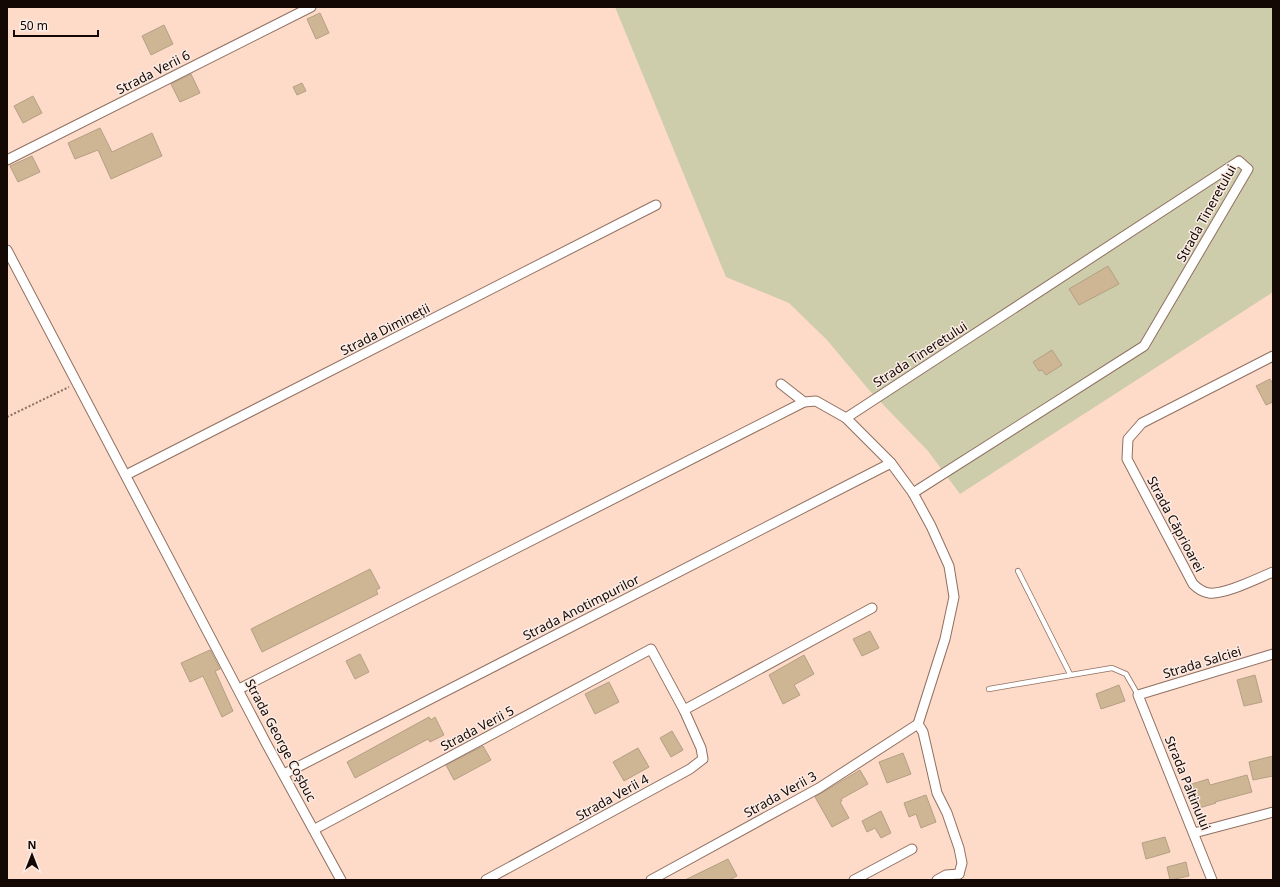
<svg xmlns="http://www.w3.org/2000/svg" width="1280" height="887" viewBox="0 0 1280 887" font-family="'Noto Sans',sans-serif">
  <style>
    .green { fill: #cdccab }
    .building { fill: #ceb694; stroke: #b4a083 }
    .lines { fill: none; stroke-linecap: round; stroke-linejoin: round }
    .lane-casing { stroke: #907061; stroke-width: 6 }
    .street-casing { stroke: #907061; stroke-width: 11 }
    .path { stroke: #887166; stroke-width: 2; stroke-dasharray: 2 2; stroke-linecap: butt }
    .lane { stroke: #fff; stroke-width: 4.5 }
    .street { stroke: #fff; stroke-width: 9 }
    .labels { text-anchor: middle; stroke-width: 3; stroke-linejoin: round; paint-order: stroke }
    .street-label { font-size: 13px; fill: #130804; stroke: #fbece5 }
  </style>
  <rect width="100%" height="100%" fill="#fedac9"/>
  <polygon class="green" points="615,7 1273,7 1273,292 960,494 928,451 869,390 827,340 789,303 726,277"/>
  <g class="building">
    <polygon points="320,13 329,33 316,39 307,19"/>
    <polygon points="164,25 173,44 151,55 142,36"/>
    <polygon points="191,74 200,93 180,102 171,84"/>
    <polygon points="302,83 306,91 297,95 293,87"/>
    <polygon points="33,96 42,113 23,123 14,106"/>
    <polygon points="100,128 112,152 152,133 162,156 111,179 98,150 75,159 68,143"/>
    <polygon points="32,156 40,172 18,182 10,166"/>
    <polygon points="1108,266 1119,284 1079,305 1069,289"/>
    <polygon points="1052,350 1062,365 1046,375 1042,370 1039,371 1033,362"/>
    <polygon points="1270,379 1273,384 1273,402 1266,405 1256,386"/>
    <polygon points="370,569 380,588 376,590 378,594 262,652 251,629"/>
    <polygon points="870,631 879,648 862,656 853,639"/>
    <polygon points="210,650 220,669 215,671 233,711 222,717 203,676 190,682 181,663"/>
    <polygon points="360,654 369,672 355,679 346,661"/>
    <polygon points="804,655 814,674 794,685 800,695 783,704 769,675"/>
    <polygon points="1255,675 1262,702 1244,706 1237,680"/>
    <polygon points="609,682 619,702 595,714 585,694"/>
    <polygon points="1119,685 1125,701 1101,709 1096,694"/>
    <polygon points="429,717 431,720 435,717 444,735 430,742 428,739 355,778 347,762"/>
    <polygon points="672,731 683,750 671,757 660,738"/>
    <polygon points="483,746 491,760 454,780 446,765"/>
    <polygon points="638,748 649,767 624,781 613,762"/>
    <polygon points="903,753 911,774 887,783 879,762"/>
    <polygon points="1273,756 1273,776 1253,780 1249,762"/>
    <polygon points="860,770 868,784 841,799 842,801 840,802 849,818 832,827 815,797"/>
    <polygon points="1247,775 1252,792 1215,802 1216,803 1196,809 1189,785 1208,779 1210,785"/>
    <polygon points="926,795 936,822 921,828 916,814 909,817 904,803"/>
    <polygon points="881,811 891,833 881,838 875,828 867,832 862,821"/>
    <polygon points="1165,837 1170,852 1146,859 1142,843"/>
    <polygon points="728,859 737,876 729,880 685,880"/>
    <polygon points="1186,862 1189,876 1170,880 1167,867"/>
  </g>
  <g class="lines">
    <defs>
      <g id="lane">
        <polyline points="1018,571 1070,674"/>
        <polyline points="989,689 1112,668 1126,674 1138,695"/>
      </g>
      <g id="street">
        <polyline points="7,160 311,7"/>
        <polyline points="7,250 266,743 341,880"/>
        <path d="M1273,356L1142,423L1128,439L1127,459L1193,584C1198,589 1202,592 1209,593C1225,595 1258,578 1273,572"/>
        <polyline points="781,384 804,402 816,401 846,418 891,463 913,493 931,526 949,566 954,597 945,639 918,724"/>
        <polyline points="846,418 1239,161 1248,169 1144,346 913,493"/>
        <polyline points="126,475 656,205"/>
        <polyline points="239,689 804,402"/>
        <polyline points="918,724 923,732 937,793 947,813 959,848 962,863 959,874"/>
        <polyline points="284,774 891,463"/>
        <polyline points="315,829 651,649 684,710"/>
        <polyline points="1194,833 1273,812"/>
        <polyline points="486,880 690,769 703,759 701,748 684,710 872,608"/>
        <polyline points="651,880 819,788 918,724"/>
        <polyline points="854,880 912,849"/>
        <polyline points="937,880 946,875 959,874"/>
        <polyline points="1212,880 1138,695 1273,654"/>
      </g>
    </defs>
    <use href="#lane" class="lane-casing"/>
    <use href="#street" class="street-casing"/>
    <polyline class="path" points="7,417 69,387"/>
    <use href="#lane" class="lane"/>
    <use href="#street" class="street"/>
  </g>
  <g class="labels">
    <g class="street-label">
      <text transform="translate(153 72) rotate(-27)" y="5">Strada Verii 6</text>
      <text transform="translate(1206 213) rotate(-61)" y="5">Strada Tineretului</text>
      <text transform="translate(385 329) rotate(-27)" y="5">Strada Dimineții</text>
      <text transform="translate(920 354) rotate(-33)" y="5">Strada Tineretului</text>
      <text transform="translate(1176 524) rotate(62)" y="5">Strada Căprioarei</text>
      <text transform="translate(581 607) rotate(-27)" y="5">Strada Anotimpurilor</text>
      <text transform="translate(1202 662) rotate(-17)" y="5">Strada Salciei</text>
      <text transform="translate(477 728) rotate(-28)" y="5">Strada Verii 5</text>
      <text transform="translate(281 740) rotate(62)" y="5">Strada George Coșbuc</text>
      <text transform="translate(1188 783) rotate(68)" y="5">Strada Paltinului</text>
      <text transform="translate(780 794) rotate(-29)" y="5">Strada Verii 3</text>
      <text transform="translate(612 797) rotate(-29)" y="5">Strada Verii 4</text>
    </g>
  </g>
  <rect width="1280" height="887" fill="none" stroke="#130804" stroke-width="16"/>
  <g transform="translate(32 855)" stroke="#fbece5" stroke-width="3" paint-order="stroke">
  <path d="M0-3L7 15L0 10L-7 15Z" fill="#130804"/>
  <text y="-6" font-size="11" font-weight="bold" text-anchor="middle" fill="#130804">N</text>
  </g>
  <path d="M14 30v6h84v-6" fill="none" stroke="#130804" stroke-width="2"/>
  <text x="20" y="30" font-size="12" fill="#130804" stroke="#fbece5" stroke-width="3" paint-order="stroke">50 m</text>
</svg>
